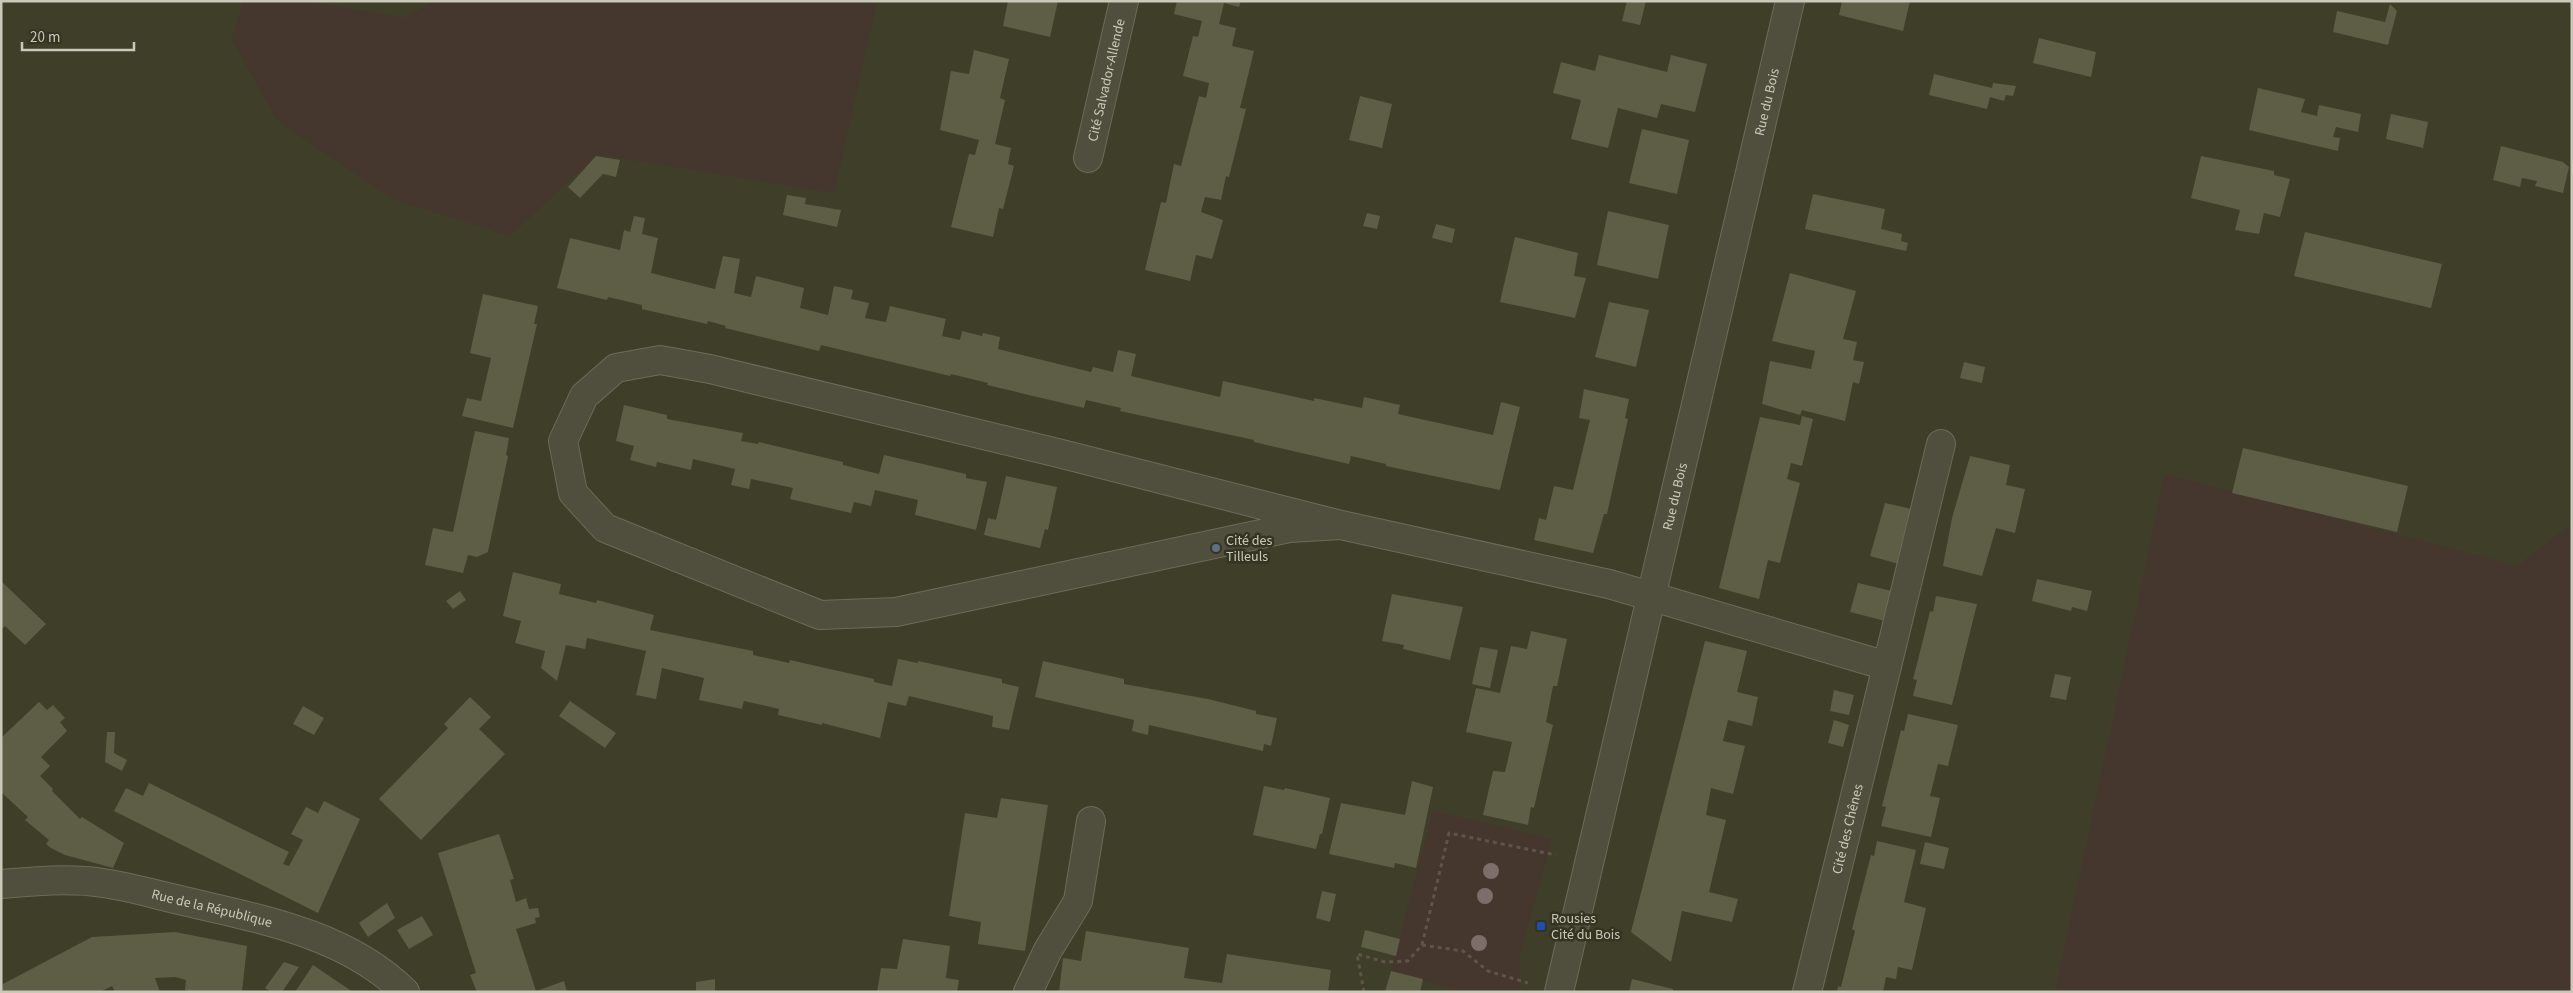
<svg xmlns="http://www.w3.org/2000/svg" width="2573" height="993" viewBox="0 0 2573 993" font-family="'Source Sans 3',sans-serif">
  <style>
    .green { fill: #45372e }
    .building { fill: #5e5d45 }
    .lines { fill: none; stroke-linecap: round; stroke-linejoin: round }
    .minor-casing { stroke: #6d6c5a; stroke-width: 30 }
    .tertiary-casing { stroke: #6d6c5a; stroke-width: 30 }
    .path { stroke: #5f544a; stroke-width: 3; stroke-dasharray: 4 4; stroke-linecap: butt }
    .minor { stroke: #504e3c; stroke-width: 28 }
    .tertiary { stroke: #504e3c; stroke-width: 28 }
    .tree { fill: #7e6e6b }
    .service-dot { fill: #5c6f8a; stroke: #353321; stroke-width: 2 }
    .transit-dot { fill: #1a4fb4; stroke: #353321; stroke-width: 2 }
    .labels { text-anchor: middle; stroke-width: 5; stroke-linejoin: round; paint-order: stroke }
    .street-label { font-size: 14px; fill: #cac9b9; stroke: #353321 }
    .poi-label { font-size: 14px; fill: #cac9b9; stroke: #353321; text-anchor: start }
  </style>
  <rect width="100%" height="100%" fill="#3f3e28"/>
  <g class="green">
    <polygon points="243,1 304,1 405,18 433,1 877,1 834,193 597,154 510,236 390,198 277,120 232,40"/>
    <polygon points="2165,474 2517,566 2572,524 2572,992 2055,992"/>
    <polygon points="1433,811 1552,839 1520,955 1520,992 1461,992 1391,971"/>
  </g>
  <g class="building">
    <polygon points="1008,1 1058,1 1050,37 1003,26"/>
    <polygon points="1177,1 1241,1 1239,7 1224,3 1219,24 1236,28 1232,46 1254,51 1240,108 1246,109 1229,177 1226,176 1221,200 1205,197 1201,212 1223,220 1212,259 1196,255 1190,281 1145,270 1161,202 1166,203 1174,164 1181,166 1199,96 1206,98 1209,83 1183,76 1193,36 1198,37 1202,21 1174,14"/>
    <polygon points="1627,1 1646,1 1640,25 1622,21"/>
    <polygon points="1842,1 1910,1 1903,31 1839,15"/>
    <polygon points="2390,4 2397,11 2388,45 2333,32 2337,11 2385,22"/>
    <polygon points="2039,38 2096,52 2091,77 2033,63"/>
    <polygon points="974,50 1009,59 1000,98 1005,100 995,144 1011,148 1008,164 1014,166 1003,209 999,208 993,237 951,227 969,154 975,155 979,140 940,130 951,71 969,74"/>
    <polygon points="1599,55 1667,72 1671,55 1707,64 1695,112 1661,104 1657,118 1618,108 1608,148 1571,139 1581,100 1553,93 1561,62 1595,71"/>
    <polygon points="1934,74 1992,88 1993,83 2016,86 2013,96 2006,95 2004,101 1990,97 1987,109 1929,95"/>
    <polygon points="2258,88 2305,99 2301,112 2317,116 2319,105 2361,114 2358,132 2336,127 2333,137 2340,138 2338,151 2249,130"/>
    <polygon points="1360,96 1392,104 1382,148 1349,140"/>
    <polygon points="2391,114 2428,122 2423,148 2386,139"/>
    <polygon points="1642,129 1689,140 1677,194 1629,183"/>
    <polygon points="2501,146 2563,162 2569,167 2563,193 2535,186 2537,181 2522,178 2520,187 2493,180"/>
    <polygon points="596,156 620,160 616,177 603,174 580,198 568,187"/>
    <polygon points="2201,156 2274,171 2274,175 2290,179 2280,217 2264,213 2259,234 2235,230 2240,210 2191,198"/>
    <polygon points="1813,194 1885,209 1881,229 1902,234 1901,241 1908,243 1906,251 1805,229"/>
    <polygon points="787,195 806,198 805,204 841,210 837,227 783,215"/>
    <polygon points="1608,211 1669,225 1658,279 1597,265"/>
    <polygon points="1367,213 1380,216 1377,229 1363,226"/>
    <polygon points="634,216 645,218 642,234 658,238 651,273 715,289 723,256 740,259 734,293 751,297 756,276 804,288 800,308 828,315 834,286 853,290 851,299 869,303 865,318 886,322 890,306 946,319 942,336 960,340 962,331 982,336 983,333 1000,337 998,349 1091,372 1093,367 1113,372 1118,350 1136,354 1131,376 1220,397 1223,381 1314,401 1314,398 1362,408 1364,397 1400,405 1398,414 1493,435 1501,402 1520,407 1500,490 1386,466 1386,464 1351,456 1349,464 1254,442 1254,440 1120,411 1121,408 1086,400 1084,408 987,385 988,383 951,374 950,376 821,345 819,351 725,328 726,326 708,321 707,324 642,309 642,305 608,297 607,300 557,288 570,238 620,250 624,230 630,232"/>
    <polygon points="1436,224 1455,229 1452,243 1432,238"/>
    <polygon points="2305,232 2442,264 2431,308 2294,276"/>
    <polygon points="1515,237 1578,253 1574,276 1586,278 1575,318 1500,302"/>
    <polygon points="1790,273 1856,291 1843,339 1857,342 1853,360 1864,362 1859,384 1853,382 1845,421 1802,410 1800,415 1762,404 1770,361 1811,369 1815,351 1772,341"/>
    <polygon points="483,294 538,306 534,324 537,324 513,428 462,416 467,398 481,401 491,358 470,353"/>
    <polygon points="1609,302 1649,310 1636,367 1595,357"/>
    <polygon points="1964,362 1985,367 1982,383 1960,378"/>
    <polygon points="1584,389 1629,399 1625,418 1628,419 1607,514 1604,514 1593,553 1534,540 1539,518 1546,520 1554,486 1573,490 1590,420 1579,418"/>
    <polygon points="624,405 667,415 667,419 743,433 741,441 758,444 759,442 843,462 843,465 879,474 884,455 966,474 966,478 987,482 976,530 915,515 918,500 875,490 871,506 854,502 851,513 790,499 793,488 751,479 749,489 731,485 735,469 693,459 691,470 657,462 656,467 630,460 634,446 616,441"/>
    <polygon points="1802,416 1813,419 1802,466 1791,463 1787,479 1800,483 1780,563 1768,560 1759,599 1719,588 1760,417 1800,425"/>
    <polygon points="475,431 509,438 506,455 508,456 488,552 477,557 468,555 463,573 425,565 433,528 453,532"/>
    <polygon points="2243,448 2408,486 2397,532 2232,493"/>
    <polygon points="1970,456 2010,465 2006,485 2025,489 2015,533 1996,528 1982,576 1943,566 1952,518"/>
    <polygon points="1006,476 1057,487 1048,530 1045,529 1040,548 984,535 988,518 996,520"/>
    <polygon points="1885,503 1912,509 1899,564 1870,556"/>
    <polygon points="513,572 561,584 559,594 596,603 597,600 654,615 650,630 753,651 753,655 789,663 790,660 874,679 874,682 892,686 898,659 918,663 918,661 1002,679 1002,683 1019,687 1009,730 992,727 993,716 909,696 906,706 888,702 880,738 822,723 822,725 778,715 779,709 744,701 742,709 699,700 704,678 662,668 656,699 636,695 646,651 587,638 585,649 566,645 557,681 541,668 545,651 515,643 521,621 503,616"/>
    <polygon points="2037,579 2092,591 2087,611 2072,607 2071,611 2032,601"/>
    <polygon points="1,581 46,624 25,645 5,626 1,630"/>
    <polygon points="1858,583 1892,591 1885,621 1850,612"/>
    <polygon points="460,591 466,600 453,609 446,601"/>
    <polygon points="1392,594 1463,607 1450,660 1403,649 1404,645 1382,641"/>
    <polygon points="1936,596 1977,604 1952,705 1913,696 1917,680 1913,679 1922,644 1930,611 1933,612"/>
    <polygon points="1531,631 1567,639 1557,686 1553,686 1546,722 1553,725 1534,808 1531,807 1528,825 1483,815 1493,771 1505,772 1512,742 1466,732 1476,688 1500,693 1511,646 1527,649"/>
    <polygon points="1705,641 1747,651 1737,692 1758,697 1752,726 1728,720 1723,741 1745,746 1733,794 1711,788 1706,815 1726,820 1709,892 1738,899 1732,922 1682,911 1671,962 1631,932"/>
    <polygon points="1480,647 1498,650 1490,688 1472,684"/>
    <polygon points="1043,661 1124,679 1124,684 1208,699 1256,711 1256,714 1277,718 1271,746 1264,744 1263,751 1149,725 1148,735 1132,731 1134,720 1035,697"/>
    <polygon points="2055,674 2071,677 2066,700 2050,697"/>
    <polygon points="1834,690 1854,695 1849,715 1830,711"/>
    <polygon points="470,697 491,717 479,729 505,754 421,840 379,799 448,728 444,724"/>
    <polygon points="570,701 616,733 605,748 559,716"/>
    <polygon points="39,702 47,710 53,705 65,718 60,722 67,731 41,757 50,766 40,776 53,789 52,791 80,819 82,817 124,843 113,868 65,855 51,848 46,844 49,840 25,820 28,817 1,792 1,738"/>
    <polygon points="303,706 324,718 314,735 293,724"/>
    <polygon points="1908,714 1958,725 1948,766 1938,764 1930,796 1940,798 1931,837 1881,826 1886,807 1882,806 1901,730 1904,731"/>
    <polygon points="1834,720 1849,725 1843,747 1828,743"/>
    <polygon points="107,732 115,732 114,753 127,760 122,771 105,762"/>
    <polygon points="1412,781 1433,787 1416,868 1395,863 1394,868 1329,854 1341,803 1405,815"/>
    <polygon points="149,783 289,852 283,864 289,866 303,840 291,834 306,807 318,813 324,801 360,819 318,913 114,811 126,788 143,796"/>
    <polygon points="1264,786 1284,790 1285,788 1330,798 1322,834 1320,834 1316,849 1253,835"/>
    <polygon points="1001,798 1048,805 1025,951 978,944 981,922 949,916 965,813 997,818"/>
    <polygon points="499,834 514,879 510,880 516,902 526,898 529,909 538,908 540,917 535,918 536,923 516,929 536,991 564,981 567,992 477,992 470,975 476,973 438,853"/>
    <polygon points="1877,841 1916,850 1904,902 1926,908 1912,970 1898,967 1896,979 1886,977 1883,992 1837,992 1838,986 1841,987 1855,931 1852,929 1871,855 1874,856"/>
    <polygon points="1925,842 1949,848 1944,869 1920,864"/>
    <polygon points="1322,891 1336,894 1330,922 1316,918"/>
    <polygon points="387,903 395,918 368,937 359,923"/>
    <polygon points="422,916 433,935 409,949 397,930"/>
    <polygon points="1365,930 1400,939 1396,956 1361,947"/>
    <polygon points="1086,931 1189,948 1184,978 1222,983 1227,954 1331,970 1328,992 1059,992 1063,958 1081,961"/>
    <polygon points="175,932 247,946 242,992 190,992 185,990 186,980 175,977 155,978 160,992 115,992 112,986 100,992 1,992 1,985 92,937"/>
    <polygon points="903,939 950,946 946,978 959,980 957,992 877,992 881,968 897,969"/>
    <polygon points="284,962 299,967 282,992 271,992 265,988"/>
    <polygon points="313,965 353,992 295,992"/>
    <polygon points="1391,971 1423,979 1420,992 1385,992"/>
    <polygon points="715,979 715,992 696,992 696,982"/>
    <polygon points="1632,979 1673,989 1673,992 1629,992"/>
  </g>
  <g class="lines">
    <defs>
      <g id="minor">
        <path id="s1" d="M1088,158L1124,1"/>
        <polyline points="1341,525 1289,528 896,612 820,615 605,528 573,493 563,441 584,396 616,368 660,360 710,369 1058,453 1341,525 1609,584 1887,666 1941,444"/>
        <path id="s2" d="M1,884C34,881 71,878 103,883C132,887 160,896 188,902C265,920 347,935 405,992"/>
        <polyline points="1028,992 1048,950 1078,901 1091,821"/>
        <path id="s3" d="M1807,992L1887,666"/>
      </g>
      <g id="tertiary">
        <path id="s4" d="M1559,992L1790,1"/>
      </g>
    </defs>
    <use href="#minor" class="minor-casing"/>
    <use href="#tertiary" class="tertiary-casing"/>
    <g class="path">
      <polyline points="1422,945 1449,833 1556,855"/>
      <polyline points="1364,992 1357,954 1385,962 1408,961 1422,945 1463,951 1488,971 1528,983"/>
    </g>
    <use href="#minor" class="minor"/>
    <use href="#tertiary" class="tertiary"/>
  </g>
  <g class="tree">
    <circle cx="1491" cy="871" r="8"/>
    <circle cx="1485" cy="896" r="8"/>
    <circle cx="1479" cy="943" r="8"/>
  </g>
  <circle class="service-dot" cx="1216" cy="548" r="5"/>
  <rect class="transit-dot" x="1536" y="921" width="10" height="10" rx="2.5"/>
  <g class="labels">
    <g class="street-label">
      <text dy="5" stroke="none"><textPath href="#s1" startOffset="80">Cité Salvador-Allende</textPath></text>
      <text dy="5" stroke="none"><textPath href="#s4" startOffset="914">Rue du Bois</textPath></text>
      <text dy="5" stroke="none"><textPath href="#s4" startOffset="509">Rue du Bois</textPath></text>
      <text dy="5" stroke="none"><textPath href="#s3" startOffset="168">Cité des Chênes</textPath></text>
      <text dy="5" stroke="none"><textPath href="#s2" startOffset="214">Rue de la République</textPath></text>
    </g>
    <g class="poi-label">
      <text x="1226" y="545">Cité des<tspan x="1226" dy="16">Tilleuls</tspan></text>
      <text x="1551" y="923">Rousies<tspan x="1551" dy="16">Cité du Bois</tspan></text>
    </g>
  </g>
  <rect width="2573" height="993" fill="none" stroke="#cac9b9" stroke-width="5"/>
  <path d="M22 42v8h112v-8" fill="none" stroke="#cac9b9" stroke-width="2.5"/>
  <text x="30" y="42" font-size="15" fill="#cac9b9" stroke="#353321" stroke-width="4" paint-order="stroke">20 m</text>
</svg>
